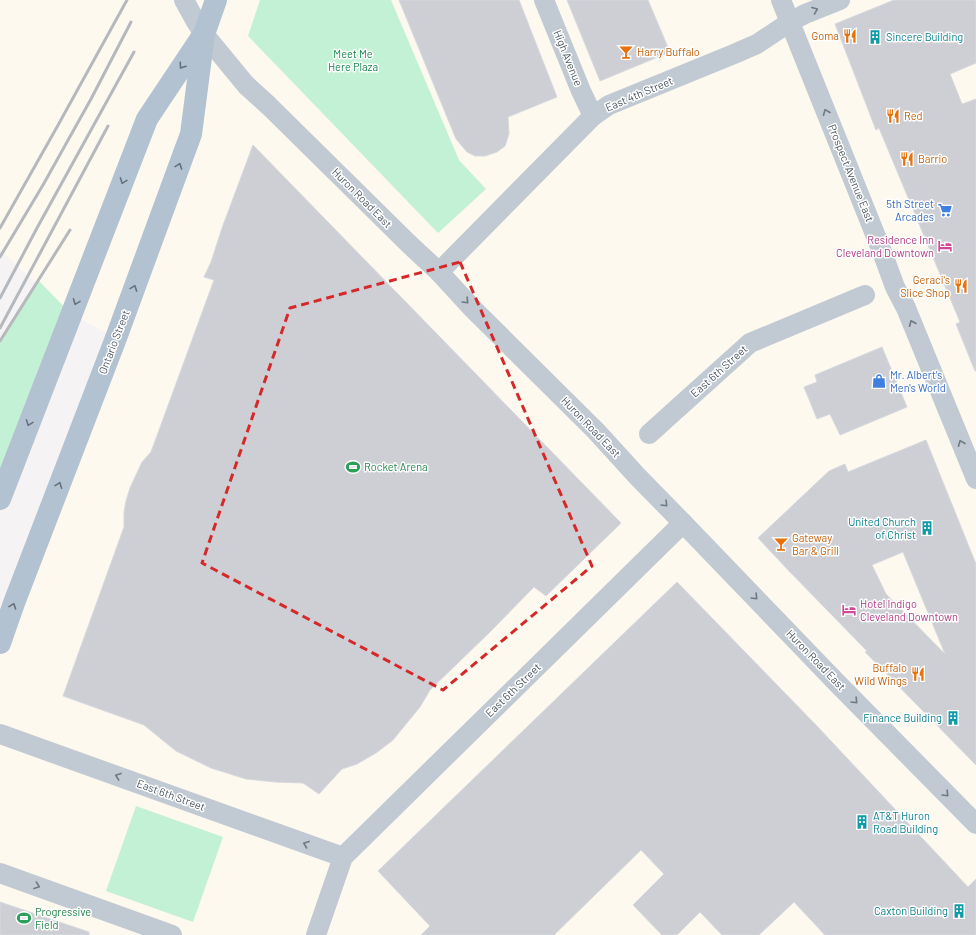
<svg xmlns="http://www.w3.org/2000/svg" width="976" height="935" viewBox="0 0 976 935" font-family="Barlow,sans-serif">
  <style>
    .commercial { fill: #fdf9ef }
    .green { fill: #c3f1d5 }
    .building { fill: #cdcfd5; stroke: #d7d9de; fill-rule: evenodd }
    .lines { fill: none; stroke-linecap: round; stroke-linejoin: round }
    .minor { stroke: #c1cad2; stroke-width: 20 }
    .major { stroke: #b3c2d1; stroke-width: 22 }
    .rail { stroke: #b5b8bd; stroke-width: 3 }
    .oneway { stroke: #6e7983 }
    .oneway2 { stroke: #64717d }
    .marked { fill: none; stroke: #d62828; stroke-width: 3; stroke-dasharray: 8 5; stroke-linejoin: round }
    .labels { text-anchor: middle; stroke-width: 3; stroke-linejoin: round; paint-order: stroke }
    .food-label { font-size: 11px; fill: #c56008; stroke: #fff; text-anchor: start }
    .culture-label { font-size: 11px; fill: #0d838f; stroke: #fff; text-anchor: end }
    .park-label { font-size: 11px; fill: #17864f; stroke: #fff }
    .street-label { font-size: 11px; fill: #4a5661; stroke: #fff }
    .shop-label { font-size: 11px; fill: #366cbe; stroke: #fff; text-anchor: end }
    .hotel-label { font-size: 11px; fill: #b23c85; stroke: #fff; text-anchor: end }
    .leisure-label { font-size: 11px; fill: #27864d; stroke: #fff; text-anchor: start }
  </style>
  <rect width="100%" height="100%" fill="#f5f3f3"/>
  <polygon class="commercial" points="0,0 976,0 976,935 0,935 0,643 116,338 71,314 0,250"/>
  <g class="green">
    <polygon points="260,0 391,0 459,160 486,189 438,233 248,36"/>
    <polygon points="39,281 71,314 0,499 0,341"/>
    <polygon points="136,806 223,837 193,922 106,891"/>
  </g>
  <g class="building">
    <polygon points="399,0 519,0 557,97 508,117 509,134 505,146 497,152 485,156 475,156 467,152 456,139"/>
    <polygon points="567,0 648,0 670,52 600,81"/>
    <polygon points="894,0 976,0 976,63 950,74 962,104 976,99 976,371 975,371 956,324 960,322 879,128 876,130 835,24"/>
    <polygon points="253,145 621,523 546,596 534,587 491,631 430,690 420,707 393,740 376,753 357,764 342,769 319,794 303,783 275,782 246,779 211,768 176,751 144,725 63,696 124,527 124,512 126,501 130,488 142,462 151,452 214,280 204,277 211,262 222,228"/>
    <polygon points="882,347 907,407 840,435 830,414 817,419 804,387 817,382 815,375"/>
    <path d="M926,440L976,564V765L865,652L867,651L789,571L758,538L829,471L845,464L848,472ZM903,552L945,654L886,594L872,565Z"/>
    <polygon points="677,582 816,725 968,887 976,879 976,935 825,935 794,902 759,935 722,935 700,912 677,935 662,935 633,905 664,874 641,850 554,935 421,935 430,926 378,871"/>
    <polygon points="0,902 89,932 89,935 0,935"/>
  </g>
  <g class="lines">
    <g class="minor">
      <polyline points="184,0 195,20 204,34 246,85 269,106 409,244 439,272 473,309 596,431 637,476 683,523 837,683 976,824"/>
      <polyline points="544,0 581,91 593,116"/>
      <polyline points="781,0 881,249 895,287 906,308 976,479"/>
      <polyline points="439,272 593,116 609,105 734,54 757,44 790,22 805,14 840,0"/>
      <polyline points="649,434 750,343 865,295"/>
      <polyline points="0,734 343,857"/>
      <polyline points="0,873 172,935"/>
      <polyline points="316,935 343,857 683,523"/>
    </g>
    <g class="major">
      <polyline points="0,499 147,119 201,38"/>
      <polyline points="0,643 14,603 116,338 191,134 204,34 216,0"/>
    </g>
    <g class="rail">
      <polyline points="0,228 57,127 127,0"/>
      <polyline points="0,257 43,185 91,99 131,22"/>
      <polyline points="0,298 37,228 134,52"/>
      <polyline points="0,328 108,126"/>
      <polyline points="0,341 70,230"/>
    </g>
  </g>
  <defs><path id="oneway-chevron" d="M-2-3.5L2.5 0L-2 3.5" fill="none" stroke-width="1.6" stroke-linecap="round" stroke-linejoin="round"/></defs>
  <g class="oneway">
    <use href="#oneway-chevron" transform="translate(815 10) rotate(-22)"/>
    <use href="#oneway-chevron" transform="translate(826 112) rotate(-112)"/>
    <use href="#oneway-chevron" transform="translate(466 301) rotate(46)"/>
    <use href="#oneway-chevron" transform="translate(912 323) rotate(-113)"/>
    <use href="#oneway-chevron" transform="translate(961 443) rotate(-112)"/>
    <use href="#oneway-chevron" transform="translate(665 504) rotate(45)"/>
    <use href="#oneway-chevron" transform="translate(755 597) rotate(46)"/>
    <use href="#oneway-chevron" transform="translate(855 701) rotate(46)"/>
    <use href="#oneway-chevron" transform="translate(118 776) rotate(-160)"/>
    <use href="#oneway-chevron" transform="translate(946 794) rotate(46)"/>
    <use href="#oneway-chevron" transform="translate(306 844) rotate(-160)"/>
    <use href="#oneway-chevron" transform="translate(37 886) rotate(20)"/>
  </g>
  <g class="oneway2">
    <use href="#oneway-chevron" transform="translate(182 66) rotate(124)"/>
    <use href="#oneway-chevron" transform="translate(179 166) rotate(-70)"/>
    <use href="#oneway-chevron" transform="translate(123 181) rotate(111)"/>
    <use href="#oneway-chevron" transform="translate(134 288) rotate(-70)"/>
    <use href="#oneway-chevron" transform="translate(76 302) rotate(111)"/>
    <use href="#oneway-chevron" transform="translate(29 423) rotate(111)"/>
    <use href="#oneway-chevron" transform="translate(59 485) rotate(-69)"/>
    <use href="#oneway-chevron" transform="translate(13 606) rotate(-70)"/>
  </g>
  <path class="marked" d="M460,262L592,566L443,690L202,563L290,308Z"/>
  <defs>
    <symbol id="restaurant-bare" viewBox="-9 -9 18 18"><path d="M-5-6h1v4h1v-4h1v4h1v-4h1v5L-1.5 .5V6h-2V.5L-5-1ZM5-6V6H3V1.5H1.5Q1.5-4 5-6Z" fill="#e8710a" stroke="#fff" stroke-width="2.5" paint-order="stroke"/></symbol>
    <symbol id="building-bare" viewBox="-9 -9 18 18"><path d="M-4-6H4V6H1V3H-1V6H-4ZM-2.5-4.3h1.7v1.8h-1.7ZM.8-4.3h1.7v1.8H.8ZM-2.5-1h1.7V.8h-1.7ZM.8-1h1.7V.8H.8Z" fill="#0f9aa8" stroke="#fff" stroke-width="2.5" paint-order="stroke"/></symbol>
    <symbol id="bar-bare" viewBox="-9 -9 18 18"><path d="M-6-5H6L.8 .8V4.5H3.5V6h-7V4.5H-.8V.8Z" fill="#e8710a" stroke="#fff" stroke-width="2.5" paint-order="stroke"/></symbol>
    <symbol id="supermarket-bare" viewBox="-9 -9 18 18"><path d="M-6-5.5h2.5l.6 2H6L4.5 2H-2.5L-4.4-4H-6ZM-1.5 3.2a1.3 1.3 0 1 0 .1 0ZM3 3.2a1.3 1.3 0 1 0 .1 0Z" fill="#3f7fe0" stroke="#fff" stroke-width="2.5" paint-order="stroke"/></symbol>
    <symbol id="hotel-bare" viewBox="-9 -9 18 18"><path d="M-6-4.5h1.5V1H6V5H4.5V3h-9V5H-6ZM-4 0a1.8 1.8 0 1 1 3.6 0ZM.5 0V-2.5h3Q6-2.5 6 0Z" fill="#d1479c" stroke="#fff" stroke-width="2.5" paint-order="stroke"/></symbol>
    <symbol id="shop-bare" viewBox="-9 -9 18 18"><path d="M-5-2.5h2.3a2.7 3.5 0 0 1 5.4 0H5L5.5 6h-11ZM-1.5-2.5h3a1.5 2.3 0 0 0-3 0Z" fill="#3f7fe0" stroke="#fff" stroke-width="2.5" paint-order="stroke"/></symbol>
    <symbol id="stadium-bare" viewBox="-9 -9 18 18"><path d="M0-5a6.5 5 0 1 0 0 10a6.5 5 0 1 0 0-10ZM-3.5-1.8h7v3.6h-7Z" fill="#2e9e5b" stroke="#fff" stroke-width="2.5" paint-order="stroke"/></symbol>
  </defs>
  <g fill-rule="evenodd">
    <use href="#restaurant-bare" x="840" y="26" width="20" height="20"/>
    <use href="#building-bare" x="865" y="27" width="20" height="20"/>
    <use href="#bar-bare" x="616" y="42" width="20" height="20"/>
    <use href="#restaurant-bare" x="883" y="106" width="20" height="20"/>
    <use href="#restaurant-bare" x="897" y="149" width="20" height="20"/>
    <use href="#supermarket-bare" x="935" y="200" width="20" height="20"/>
    <use href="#hotel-bare" x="935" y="236" width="20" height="20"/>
    <use href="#restaurant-bare" x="951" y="276" width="20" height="20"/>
    <use href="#shop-bare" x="869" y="371" width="20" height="20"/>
    <use href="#stadium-bare" x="343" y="457" width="20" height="20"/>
    <use href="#building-bare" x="917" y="518" width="20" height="20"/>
    <use href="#bar-bare" x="771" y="534" width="20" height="20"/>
    <use href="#hotel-bare" x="839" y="600" width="20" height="20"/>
    <use href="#restaurant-bare" x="908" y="664" width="20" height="20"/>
    <use href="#building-bare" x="943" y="708" width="20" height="20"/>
    <use href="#building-bare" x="852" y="812" width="20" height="20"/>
    <use href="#building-bare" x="949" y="901" width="20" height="20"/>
    <use href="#stadium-bare" x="14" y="908" width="20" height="20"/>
  </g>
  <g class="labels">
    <g class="food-label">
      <text x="839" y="40" text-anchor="end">Goma</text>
      <text x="637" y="56">Harry Buffalo</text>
      <text x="904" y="120">Red</text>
      <text x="918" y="163">Barrio</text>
      <text x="950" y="284" text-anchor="end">Geraci's<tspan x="950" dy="13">Slice Shop</tspan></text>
      <text x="792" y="542">Gateway<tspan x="792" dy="13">Bar &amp; Grill</tspan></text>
      <text x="907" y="672" text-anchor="end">Buffalo<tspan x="907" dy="13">Wild Wings</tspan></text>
    </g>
    <g class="culture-label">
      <text x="886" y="41" text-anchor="start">Sincere Building</text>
      <text x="916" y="526">United Church<tspan x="916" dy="13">of Christ</tspan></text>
      <text x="942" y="722">Finance Building</text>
      <text x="873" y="820" text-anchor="start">AT&amp;T Huron<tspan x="873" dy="13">Road Building</tspan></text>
      <text x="948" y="915">Caxton Building</text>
    </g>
    <g class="park-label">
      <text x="353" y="58">Meet Me<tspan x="353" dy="13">Here Plaza</tspan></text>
    </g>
    <g class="street-label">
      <text transform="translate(568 58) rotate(68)" y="4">High Avenue</text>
      <text transform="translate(639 94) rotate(-23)" y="4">East 4th Street</text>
      <text transform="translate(851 173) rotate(68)" y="4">Prospect Avenue East</text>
      <text transform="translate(362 198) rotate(45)" y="4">Huron Road East</text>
      <text transform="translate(114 342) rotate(-69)" y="4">Ontario Street</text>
      <text transform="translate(719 371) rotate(-42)" y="4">East 6th Street</text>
      <text transform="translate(591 427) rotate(46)" y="4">Huron Road East</text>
      <text transform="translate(816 660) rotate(46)" y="4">Huron Road East</text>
      <text transform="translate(513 690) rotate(-44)" y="4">East 6th Street</text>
      <text transform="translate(171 795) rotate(20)" y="4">East 6th Street</text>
    </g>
    <g class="shop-label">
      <text x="934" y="208">5th Street<tspan x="934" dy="13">Arcades</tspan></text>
      <text x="890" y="379" text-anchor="start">Mr. Albert's<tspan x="890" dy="13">Men's World</tspan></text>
    </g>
    <g class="hotel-label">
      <text x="934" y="244">Residence Inn<tspan x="934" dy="13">Cleveland Downtown</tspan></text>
      <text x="860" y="608" text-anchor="start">Hotel Indigo<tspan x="860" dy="13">Cleveland Downtown</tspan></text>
    </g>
    <g class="leisure-label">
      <text x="364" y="471">Rocket Arena</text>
      <text x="35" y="916">Progressive<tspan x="35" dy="13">Field</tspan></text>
    </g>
  </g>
</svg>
